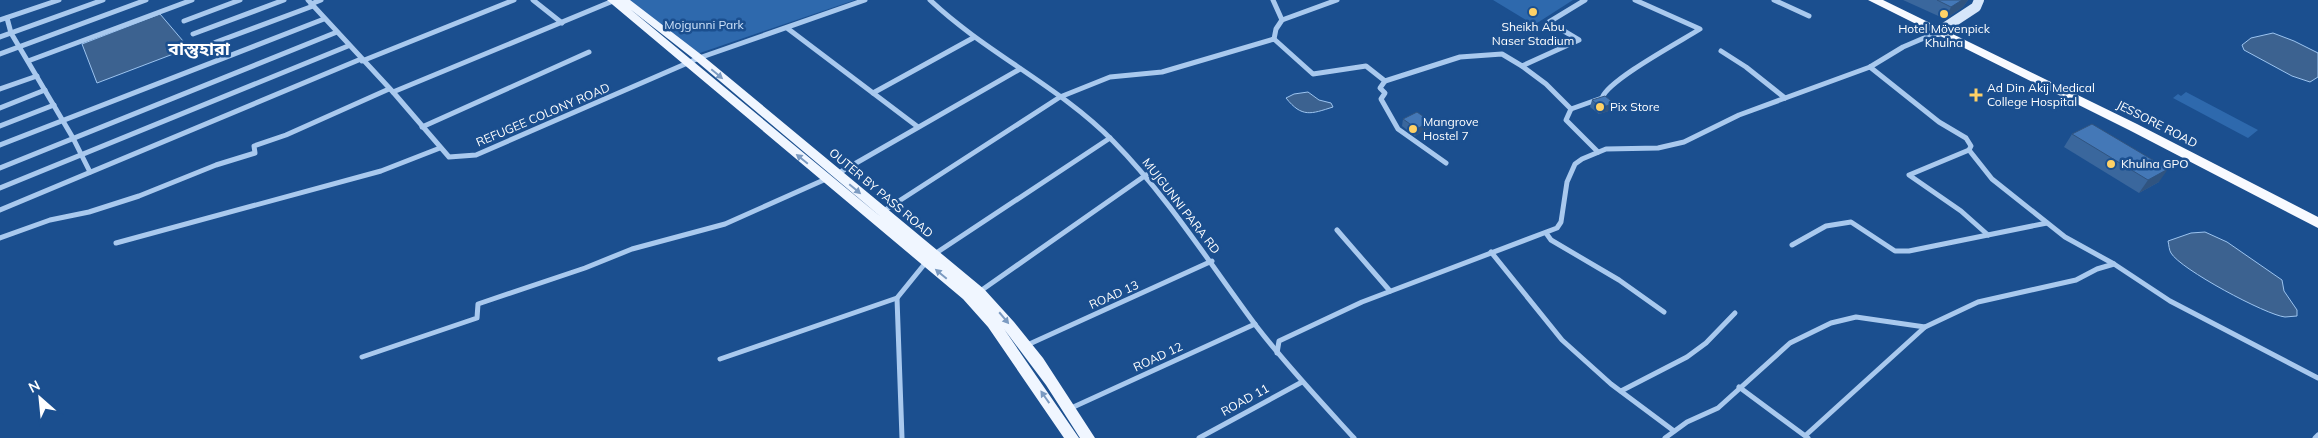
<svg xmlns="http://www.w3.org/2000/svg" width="2318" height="438" viewBox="0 0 2318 438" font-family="Mulish,'Noto Sans Bengali',sans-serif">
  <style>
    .green { fill: #2e69ad }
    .water { fill: #3c6290; stroke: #9cc4f0 }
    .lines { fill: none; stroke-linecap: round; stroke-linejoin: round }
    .minor { stroke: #a9c9ee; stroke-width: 5 }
    .secondary { stroke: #d6e6fa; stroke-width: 10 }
    .primary { fill: #f0f6ff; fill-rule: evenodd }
    .trunk { fill: #f8faff; fill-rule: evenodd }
    .wall { fill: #3a679d }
    .shaded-wall { fill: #305480 }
    .building { fill: #4478b7; stroke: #305480 }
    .oneway { fill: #7b9ac1 }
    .poi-dot { fill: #ffd166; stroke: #1b4f8f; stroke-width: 2 }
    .labels { text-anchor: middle; stroke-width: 5; stroke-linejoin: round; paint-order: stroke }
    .park-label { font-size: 12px; fill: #cfe3fa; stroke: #1b4f8f }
    .poi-label { font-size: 12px; fill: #fff; stroke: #1b4f8f; text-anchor: start }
    .street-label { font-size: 12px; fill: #fff; stroke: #1b4f8f }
    .district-label { font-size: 18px; font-weight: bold; fill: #fff; stroke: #1b4f8f }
  </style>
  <rect width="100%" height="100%" fill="#1b4f8f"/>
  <g class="green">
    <polygon points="627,0 855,0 697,54"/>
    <polygon points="1493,0 1573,0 1534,25"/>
    <polygon points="2186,92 2258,130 2248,138 2173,98 2178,94 2181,96"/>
  </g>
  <g class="water">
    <polygon points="160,14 189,48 97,83 82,44"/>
    <polygon points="2273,33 2294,41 2318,53 2318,77 2310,82 2292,76 2244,50 2242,45 2251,38"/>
    <path d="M1308,92L1319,100L1331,103L1333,107C1311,114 1302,118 1286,98L1294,94Z"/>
    <path d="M2205,232L2227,242L2282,280L2284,291L2297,310V316C2293,316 2289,317 2285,317C2266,315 2180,269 2171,253C2169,250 2169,245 2168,241L2191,233Z"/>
  </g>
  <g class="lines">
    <g class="minor">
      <polyline points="308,0 393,92 449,157 476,155 699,58 865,0"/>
      <polyline points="533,0 562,23"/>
      <path d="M930,0C986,53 1059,86 1113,141C1168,197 1210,264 1257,327C1287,366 1321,402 1354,438"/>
      <polyline points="1273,0 1282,20"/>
      <polyline points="1774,0 1809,16"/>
      <polyline points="311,4 321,0"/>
      <polyline points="7,18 11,33 73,138 90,172"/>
      <polyline points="0,20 59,0"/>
      <polyline points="184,21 240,0"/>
      <polyline points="787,28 918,127"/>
      <polyline points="193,34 284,0"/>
      <polyline points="0,37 103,0"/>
      <polyline points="1274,39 1276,29 1282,20 1337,0"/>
      <polyline points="203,47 313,6"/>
      <polyline points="1721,51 1746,67 1785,98"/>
      <polyline points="0,54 146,0"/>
      <polyline points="28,61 192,0"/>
      <polyline points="362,61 514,0"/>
      <path d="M1522,66L1546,84L1571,109L1602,98C1608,80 1681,41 1700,29L1635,0"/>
      <polyline points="1870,67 1939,122 1966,138 1971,146 1969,150 1992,179 2065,237 2114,264 2170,301 2318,378"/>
      <polyline points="1385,81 1380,88 1385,93 1381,99 1398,129 1446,163"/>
      <polyline points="0,89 37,76"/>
      <polyline points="393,92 613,1"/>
      <polyline points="873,93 973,38"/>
      <polyline points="0,108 45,90"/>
      <polyline points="1571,109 1566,120 1598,152"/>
      <polyline points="0,126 54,105"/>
      <polyline points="422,127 589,52"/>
      <polyline points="0,145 324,19"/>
      <polyline points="1969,150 1909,175 1961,211 1988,235"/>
      <polyline points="0,168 337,32"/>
      <polyline points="837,174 1020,69"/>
      <polyline points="0,188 348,46"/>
      <polyline points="0,210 361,59"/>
      <polyline points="882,212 1060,97 1110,77 1162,72 1274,39 1313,74 1366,66 1385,81 1460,57 1502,54 1522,66 1579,40 1549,22 1585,0"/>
      <polyline points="1337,230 1390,291"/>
      <polyline points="1546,233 1551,240 1619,280 1664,312"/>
      <polyline points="0,238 50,220 89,212 139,196 216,165 255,153 254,146 286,135 389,89"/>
      <polyline points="116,243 381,171 440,148"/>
      <polyline points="1792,245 1826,226 1851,222 1895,251 1909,251 2047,223"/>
      <polyline points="1491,252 1562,340 1611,384 1674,431"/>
      <polyline points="933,255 1110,138"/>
      <polyline points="979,292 1146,175"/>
      <polyline points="897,298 902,438"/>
      <polyline points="1025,346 1212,261"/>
      <polyline points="1277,353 1279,341 1362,302 1557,228 1561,222 1567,182 1575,164 1582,159 1606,149 1658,148 1684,142 1739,115 1870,67 1903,47 1938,32"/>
      <polyline points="362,357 477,318 478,304 585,268 632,249 725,224 826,179"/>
      <polyline points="720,359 897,298 927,261"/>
      <polyline points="1739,387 1808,438"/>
      <polyline points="1621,391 1687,357 1706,343 1735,313"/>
      <polyline points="1069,409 1255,324"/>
      <polyline points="1806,435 1925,327"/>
      <polyline points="1199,438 1302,382"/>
      <polyline points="1665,438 1687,422 1718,408 1790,343 1831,323 1856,317 1925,327 1978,302 2076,280 2097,269 2114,264"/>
      <polyline points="2315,438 2318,435"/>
    </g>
    <polyline class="secondary" points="1938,32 1976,7 1979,0"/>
    <path class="primary" d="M607,0H630L703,56L984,289L1014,322L1043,358L1095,438H1080L1046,385L1004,329L1079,438H1064L988,327L963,299ZM630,9L695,60L881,217Z"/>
    <polygon class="trunk" points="1868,0 1883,0 2137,124 2318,217 2318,228 2129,130"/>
  </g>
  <g class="wall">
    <polygon points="1903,0 1968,0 1963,7 1945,19"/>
    <polygon points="1592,100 1614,103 1612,110 1599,114 1590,107"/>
    <polygon points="1403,119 1430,121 1429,128 1415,136 1402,126"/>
    <polygon points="2072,134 2159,182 2139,193 2064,147"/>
  </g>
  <g class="shaded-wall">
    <polygon points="1962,0 1968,0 1963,7 1945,19 1951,7"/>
    <polygon points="1614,103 1612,110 1599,114 1601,108"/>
    <polygon points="1430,121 1429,128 1415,136 1417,129"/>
    <polygon points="2168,169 2159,182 2139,193 2148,180"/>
  </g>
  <g class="building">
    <polygon points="1937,0 1962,0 1951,7"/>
    <polygon points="1605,96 1614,103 1601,108 1592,100"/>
    <polygon points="1417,112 1430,121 1417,129 1403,119"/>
    <polygon points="2092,124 2168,169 2148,180 2072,134"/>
  </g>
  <defs><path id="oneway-solid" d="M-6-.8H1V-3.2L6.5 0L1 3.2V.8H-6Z" transform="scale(1.25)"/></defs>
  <g class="oneway">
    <use href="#oneway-solid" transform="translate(717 74) rotate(40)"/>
    <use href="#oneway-solid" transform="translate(802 159) rotate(-141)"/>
    <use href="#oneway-solid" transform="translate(855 189) rotate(40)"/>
    <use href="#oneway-solid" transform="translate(941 274) rotate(-140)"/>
    <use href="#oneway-solid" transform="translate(1004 318) rotate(50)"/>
    <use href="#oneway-solid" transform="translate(1045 397) rotate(-125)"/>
  </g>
  <g class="poi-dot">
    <circle cx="1533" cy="12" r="5"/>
    <circle cx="1944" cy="14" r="5"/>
    <path d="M1973.5 87.5h5v5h5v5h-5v5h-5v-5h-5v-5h5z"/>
    <circle cx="1600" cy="107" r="5"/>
    <circle cx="1413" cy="129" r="5"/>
    <circle cx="2111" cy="164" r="5"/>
  </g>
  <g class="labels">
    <g class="park-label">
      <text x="704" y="29">Mojgunni Park</text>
    </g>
    <g class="poi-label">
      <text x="1533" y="31" text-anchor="middle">Sheikh Abu<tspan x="1533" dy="14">Naser Stadium</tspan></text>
      <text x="1944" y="33" text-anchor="middle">Hotel Mövenpick<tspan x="1944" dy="14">Khulna</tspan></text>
      <text x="1987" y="92">Ad Din Akij Medical<tspan x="1987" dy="14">College Hospital</tspan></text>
      <text x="1610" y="111">Pix Store</text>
      <text x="1423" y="126">Mangrove<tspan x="1423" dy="14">Hostel 7</tspan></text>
      <text x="2121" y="168">Khulna GPO</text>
    </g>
    <g class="street-label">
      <text transform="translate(543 115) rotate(-23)" y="4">REFUGEE COLONY ROAD</text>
      <text transform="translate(2157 124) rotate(27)" y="4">JESSORE ROAD</text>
      <text transform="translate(881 193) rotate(40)" y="4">OUTER BY PASS ROAD</text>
      <text transform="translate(1181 206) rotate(52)" y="4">MUJGUNNI PARA RD</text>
      <text transform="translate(1114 295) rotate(-24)" y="4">ROAD 13</text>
      <text transform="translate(1158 357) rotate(-25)" y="4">ROAD 12</text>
      <text transform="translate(1245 400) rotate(-29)" y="4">ROAD 11</text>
    </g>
    <g class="district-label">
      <text x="199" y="55">বাস্তুহারা</text>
    </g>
  </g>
  <g transform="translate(40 398) rotate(333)" stroke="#1b4f8f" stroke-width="4" paint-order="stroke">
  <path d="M0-4L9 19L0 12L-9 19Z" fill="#ffffff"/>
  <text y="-8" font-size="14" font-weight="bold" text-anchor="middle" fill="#ffffff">N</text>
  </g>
</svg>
